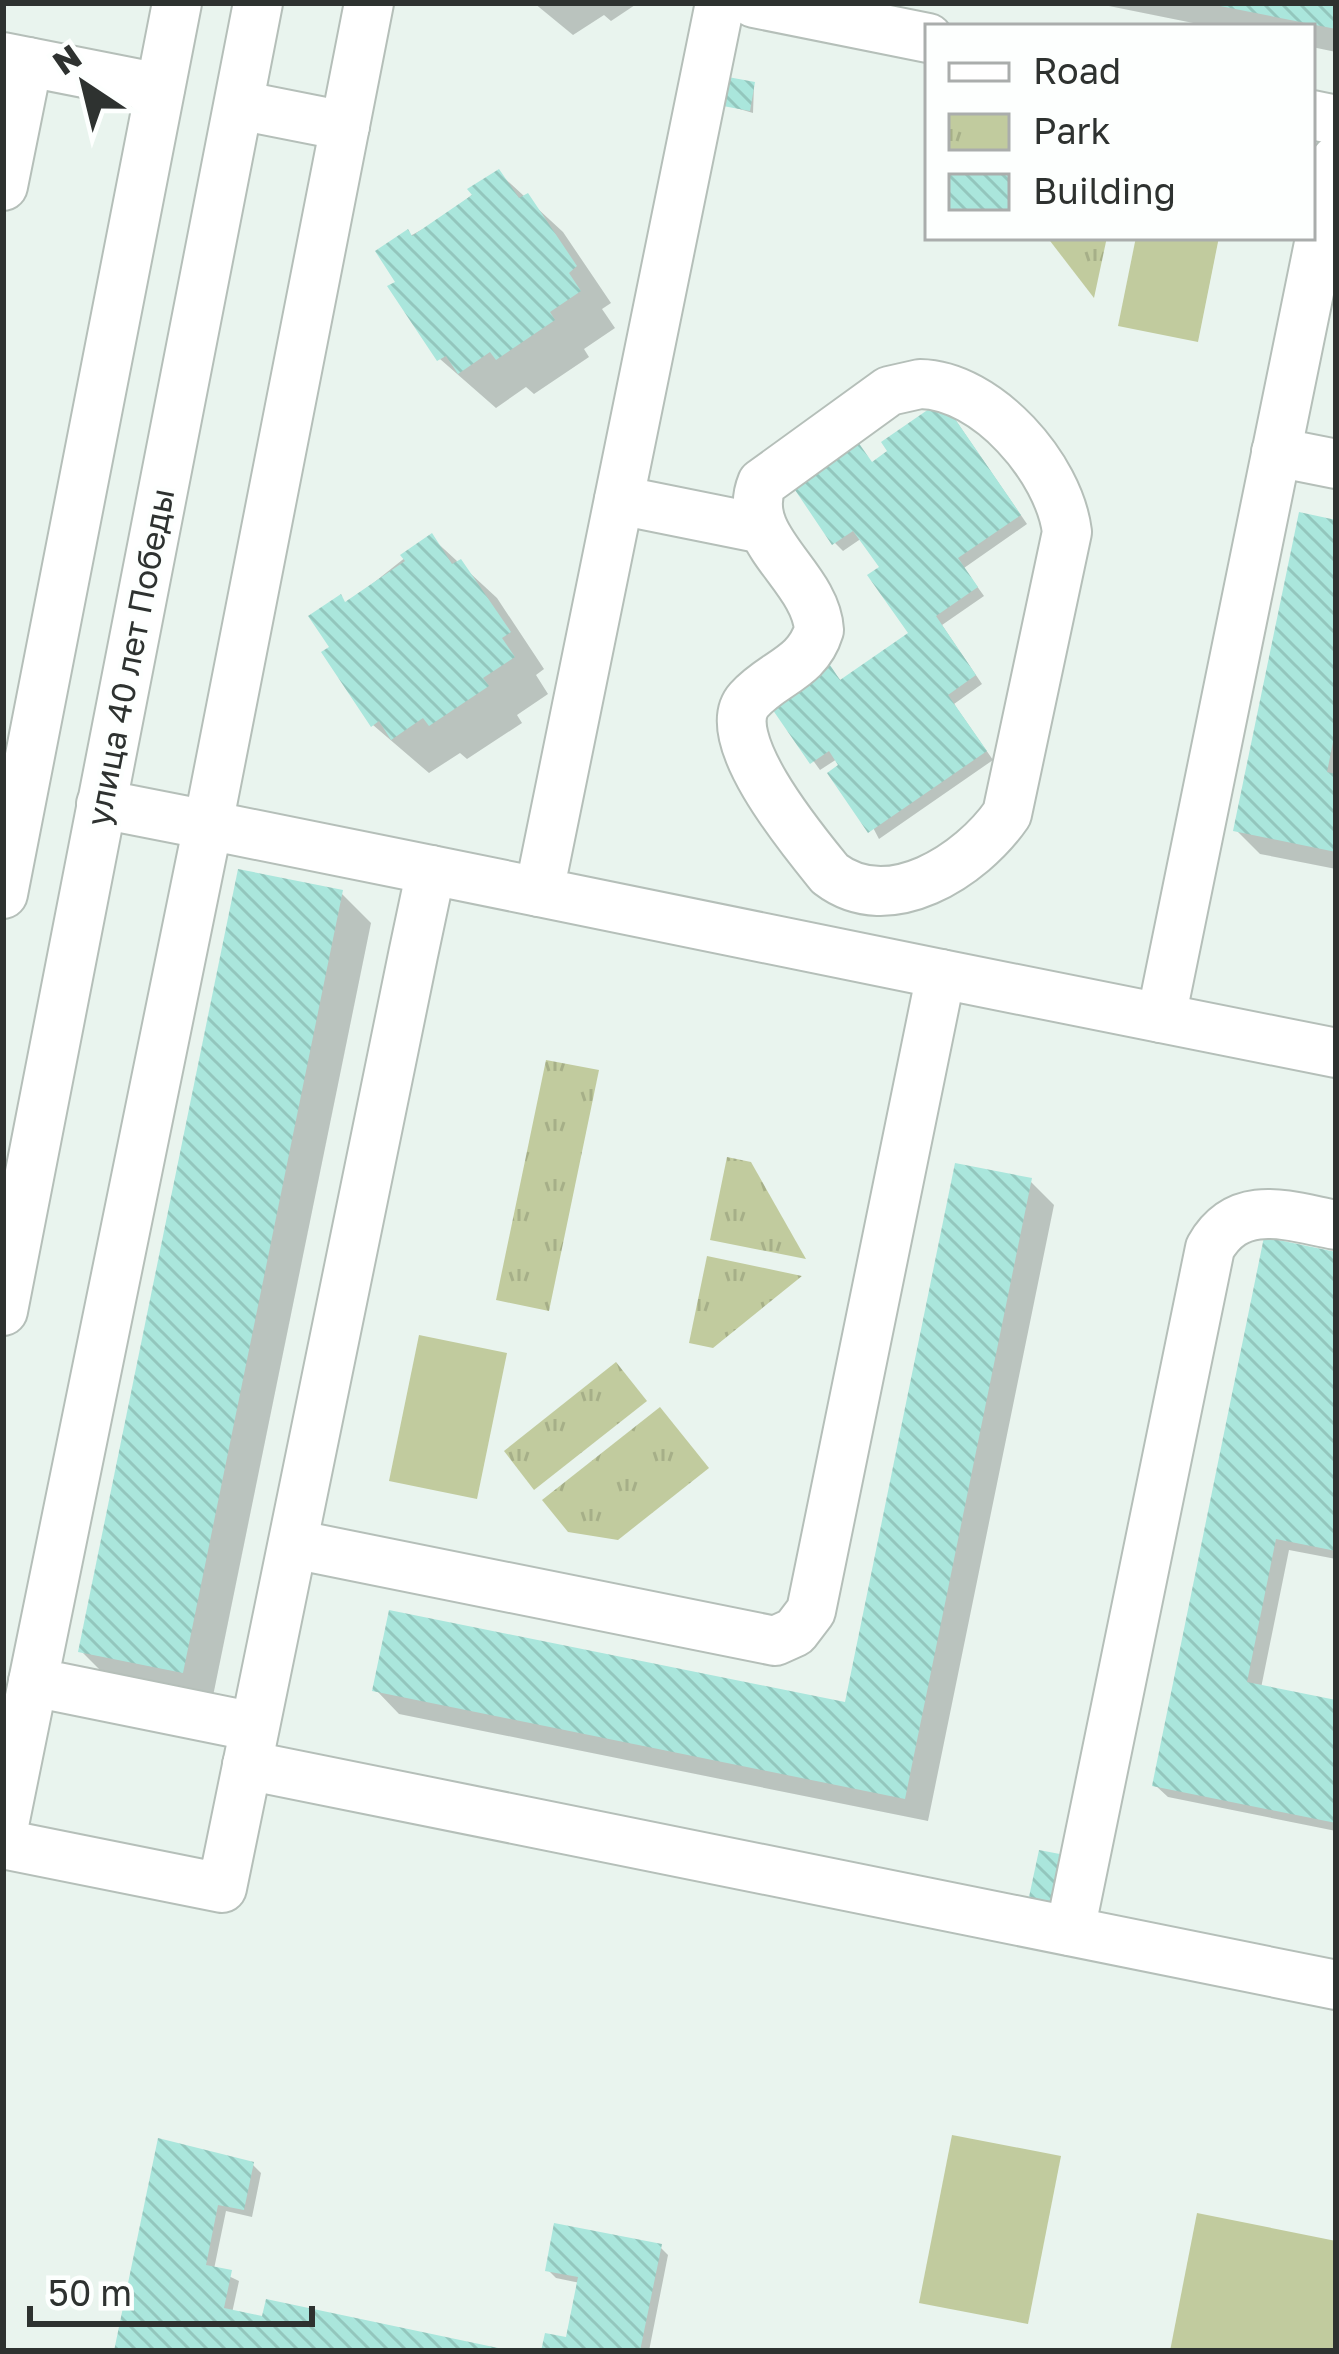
<svg xmlns="http://www.w3.org/2000/svg" width="1339" height="2354" viewBox="0 0 1339 2354" font-family="'Golos Text',sans-serif">
  <style>
    .park { fill: url(#park-tufts) }
    .garden { fill: #c1cb9e }
    .shadow { fill: #0003 }
    .building { fill: url(#building-back-hatch) }
    .lines { fill: none; stroke-linecap: round; stroke-linejoin: round }
    .minor-casing { stroke: #b5bfb9; stroke-width: 52 }
    .minor { stroke: #fff; stroke-width: 48 }
    .labels { text-anchor: middle; stroke-width: 9; stroke-linejoin: round; paint-order: stroke }
    .street-label { font-size: 33px; fill: #2e3230; stroke: #fdfffe }
  </style>
  <defs>
    <pattern id="park-tufts" width="24" height="20" patternUnits="userSpaceOnUse" patternTransform="scale(3)"><rect width="24" height="20" fill="#c1cb9e"/><path d="M3 7l-1-3M5 7V3M7 7l1-3M15 17l-1-3M17 17v-4M19 17l1-3" fill="none" stroke="#a6af88"/></pattern>
    <pattern id="building-back-hatch" width="6" height="6" patternUnits="userSpaceOnUse" patternTransform="scale(3)"><rect width="6" height="6" fill="#aae6dc"/><path d="M-1 5l2 2M0 0l6 6M5-1l2 2" fill="none" stroke="#93c6bd"/></pattern>
  </defs>
  <rect width="100%" height="100%" fill="#e9f4ee"/>
  <g class="park">
    <polygon points="1047,237 1107,237 1094,298"/>
    <polygon points="546,1060 599,1070 549,1311 496,1300"/>
    <polygon points="727,1157 751,1162 806,1259 710,1240"/>
    <polygon points="707,1256 802,1276 713,1348 689,1343"/>
    <polygon points="616,1362 647,1401 534,1490 504,1451"/>
    <polygon points="660,1407 709,1468 618,1540 568,1532 542,1500"/>
  </g>
  <g class="garden">
    <polygon points="1136,237 1219,237 1198,342 1118,326"/>
    <polygon points="419,1335 507,1353 477,1499 389,1481"/>
    <polygon points="952,2135 1061,2156 1028,2324 919,2303"/>
    <polygon points="1197,2213 1336,2241 1336,2351 1170,2351"/>
  </g>
  <g class="shadow">
    <polygon points="534,3 638,3 611,21 604,15 573,35"/>
    <polygon points="1094,3 1336,3 1336,52 1312,47 1312,27 1213,27"/>
    <polygon points="754,85 753,113 726,105"/>
    <polygon points="499,173 563,232 611,303 602,309 615,328 584,349 589,357 534,394 526,387 496,408 440,359 379,253 443,218"/>
    <polygon points="950,412 1027,524 964,568 984,596 942,625 982,684 954,704 993,760 879,839 837,759 820,770 772,704 828,665 842,682 912,634 883,568 862,538 843,551 835,543 873,465"/>
    <polygon points="1336,523 1336,869 1260,854 1236,830"/>
    <polygon points="431,537 497,598 544,669 536,675 548,694 517,715 522,723 467,759 460,753 429,773 373,725 333,648 347,604"/>
    <polygon points="341,893 371,923 212,1701 111,1681 81,1651"/>
    <polygon points="1030,1181 1054,1205 928,1821 399,1714 376,1690 847,1705"/>
    <polygon points="1336,1255 1336,1559 1289,1550 1261,1688 1336,1703 1336,1831 1168,1797 1155,1785"/>
    <polygon points="160,2142 253,2165 261,2173 252,2217 226,2211 214,2269 239,2281 232,2313 507,2351 117,2351"/>
    <polygon points="660,2247 668,2255 649,2351 544,2351 568,2341 580,2283 556,2278 548,2270"/>
  </g>
  <g class="building">
    <polygon points="1215,3 1336,3 1336,29 1215,5"/>
    <polygon points="728,77 755,82 750,111 723,106"/>
    <polygon points="499,169 519,198 528,193 577,266 569,273 581,291 550,312 555,320 496,360 490,352 458,374 446,356 437,361 387,286 395,282 375,251 408,229 412,236 472,195 467,189"/>
    <polygon points="942,400 1021,515 958,558 978,587 936,616 976,675 948,695 987,751 868,833 827,773 838,765 829,751 810,764 768,703 828,662 840,680 908,633 867,575 879,567 853,531 832,545 793,487 858,442 872,462 887,451 881,442"/>
    <polygon points="1299,512 1336,520 1336,727 1327,772 1336,774 1336,852 1233,831"/>
    <polygon points="432,533 452,564 461,559 511,632 502,638 515,657 483,678 489,686 429,726 423,718 391,740 379,721 371,727 321,652 329,647 308,616 341,594 345,602 405,561 400,555"/>
    <polygon points="238,869 343,890 183,1673 78,1652"/>
    <polygon points="955,1163 1032,1178 905,1799 372,1691 389,1610 845,1702"/>
    <polygon points="1264,1237 1336,1252 1336,1551 1276,1539 1247,1682 1336,1700 1336,1823 1152,1786"/>
    <polygon points="1039,1850 1065,1855 1055,1903 1029,1897"/>
    <polygon points="158,2138 254,2162 244,2210 218,2205 206,2265 232,2270 224,2308 262,2316 266,2299 512,2351 114,2351"/>
    <polygon points="554,2223 662,2244 640,2351 541,2351 545,2333 566,2337 578,2277 545,2271"/>
  </g>
  <g class="lines">
    <defs>
      <g id="minor">
        <polyline points="720,3 539,892 941,974"/>
        <polyline points="754,3 928,38"/>
        <polyline points="3,57 160,88"/>
        <polyline points="239,105 345,126"/>
        <polyline points="1312,115 1336,120"/>
        <polyline points="3,186 28,62"/>
        <path d="M920,384C987,385 1059,468 1067,532L1007,814C971,866 889,919 830,874C804,842 716,737 749,700C774,672 807,669 819,630C816,576 739,539 762,483L889,391Z"/>
        <polyline points="1276,452 1336,464"/>
        <polyline points="619,500 763,529"/>
        <polyline points="101,804 208,825 369,3"/>
        <polyline points="431,870 539,892"/>
        <polyline points="3,894 177,3"/>
        <polyline points="1161,1018 1336,160"/>
        <polyline points="3,1311 258,3"/>
        <polyline points="293,1544 775,1641 795,1632 811,1611 941,974 1336,1053"/>
        <polyline points="247,1765 1336,1985"/>
        <polyline points="3,1830 33,1682"/>
        <polyline points="3,1844 222,1888 413,955 431,870 208,825 33,1682 255,1727"/>
        <path d="M1070,1931L1210,1248C1239,1197 1288,1216 1336,1225"/>
      </g>
    </defs>
    <use href="#minor" class="minor-casing"/>
    <use href="#minor" class="minor"/>
  </g>
  <g class="labels">
    <g class="street-label">
      <text transform="translate(130 657) rotate(-79)" y="12">улица 40 лет Победы</text>
    </g>
  </g>
  <rect width="1339" height="2354" fill="none" stroke="#2e3230" stroke-width="12"/>
  <rect x="925" y="24" width="390" height="216" fill="#fdfffe" stroke="#aaadac" stroke-width="3"/>
  <rect x="949" y="63" width="60" height="18" fill="#ffffff" stroke="#aaadac" stroke-width="3"/>
  <text x="1033" y="84" font-size="36" fill="#2e3230">Road</text>
  <rect x="949" y="114" width="60" height="36" fill="url(#park-tufts)" stroke="#aaadac" stroke-width="3"/>
  <text x="1033" y="144" font-size="36" fill="#2e3230">Park</text>
  <rect x="949" y="174" width="60" height="36" fill="url(#building-back-hatch)" stroke="#aaadac" stroke-width="3"/>
  <text x="1033" y="204" font-size="36" fill="#2e3230">Building</text>
  <g transform="translate(84 84) rotate(325)" stroke="#fdfffe" stroke-width="9" paint-order="stroke">
  <path d="M0-9L21 45L0 30L-21 45Z" fill="#2e3230"/>
  <text y="-18" font-size="33" font-weight="bold" text-anchor="middle" fill="#2e3230">N</text>
  </g>
  <path d="M30 2306v18h282v-18" fill="none" stroke="#2e3230" stroke-width="6"/>
  <text x="48" y="2306" font-size="36" fill="#2e3230" stroke="#fdfffe" stroke-width="9" paint-order="stroke">50 m</text>
</svg>
